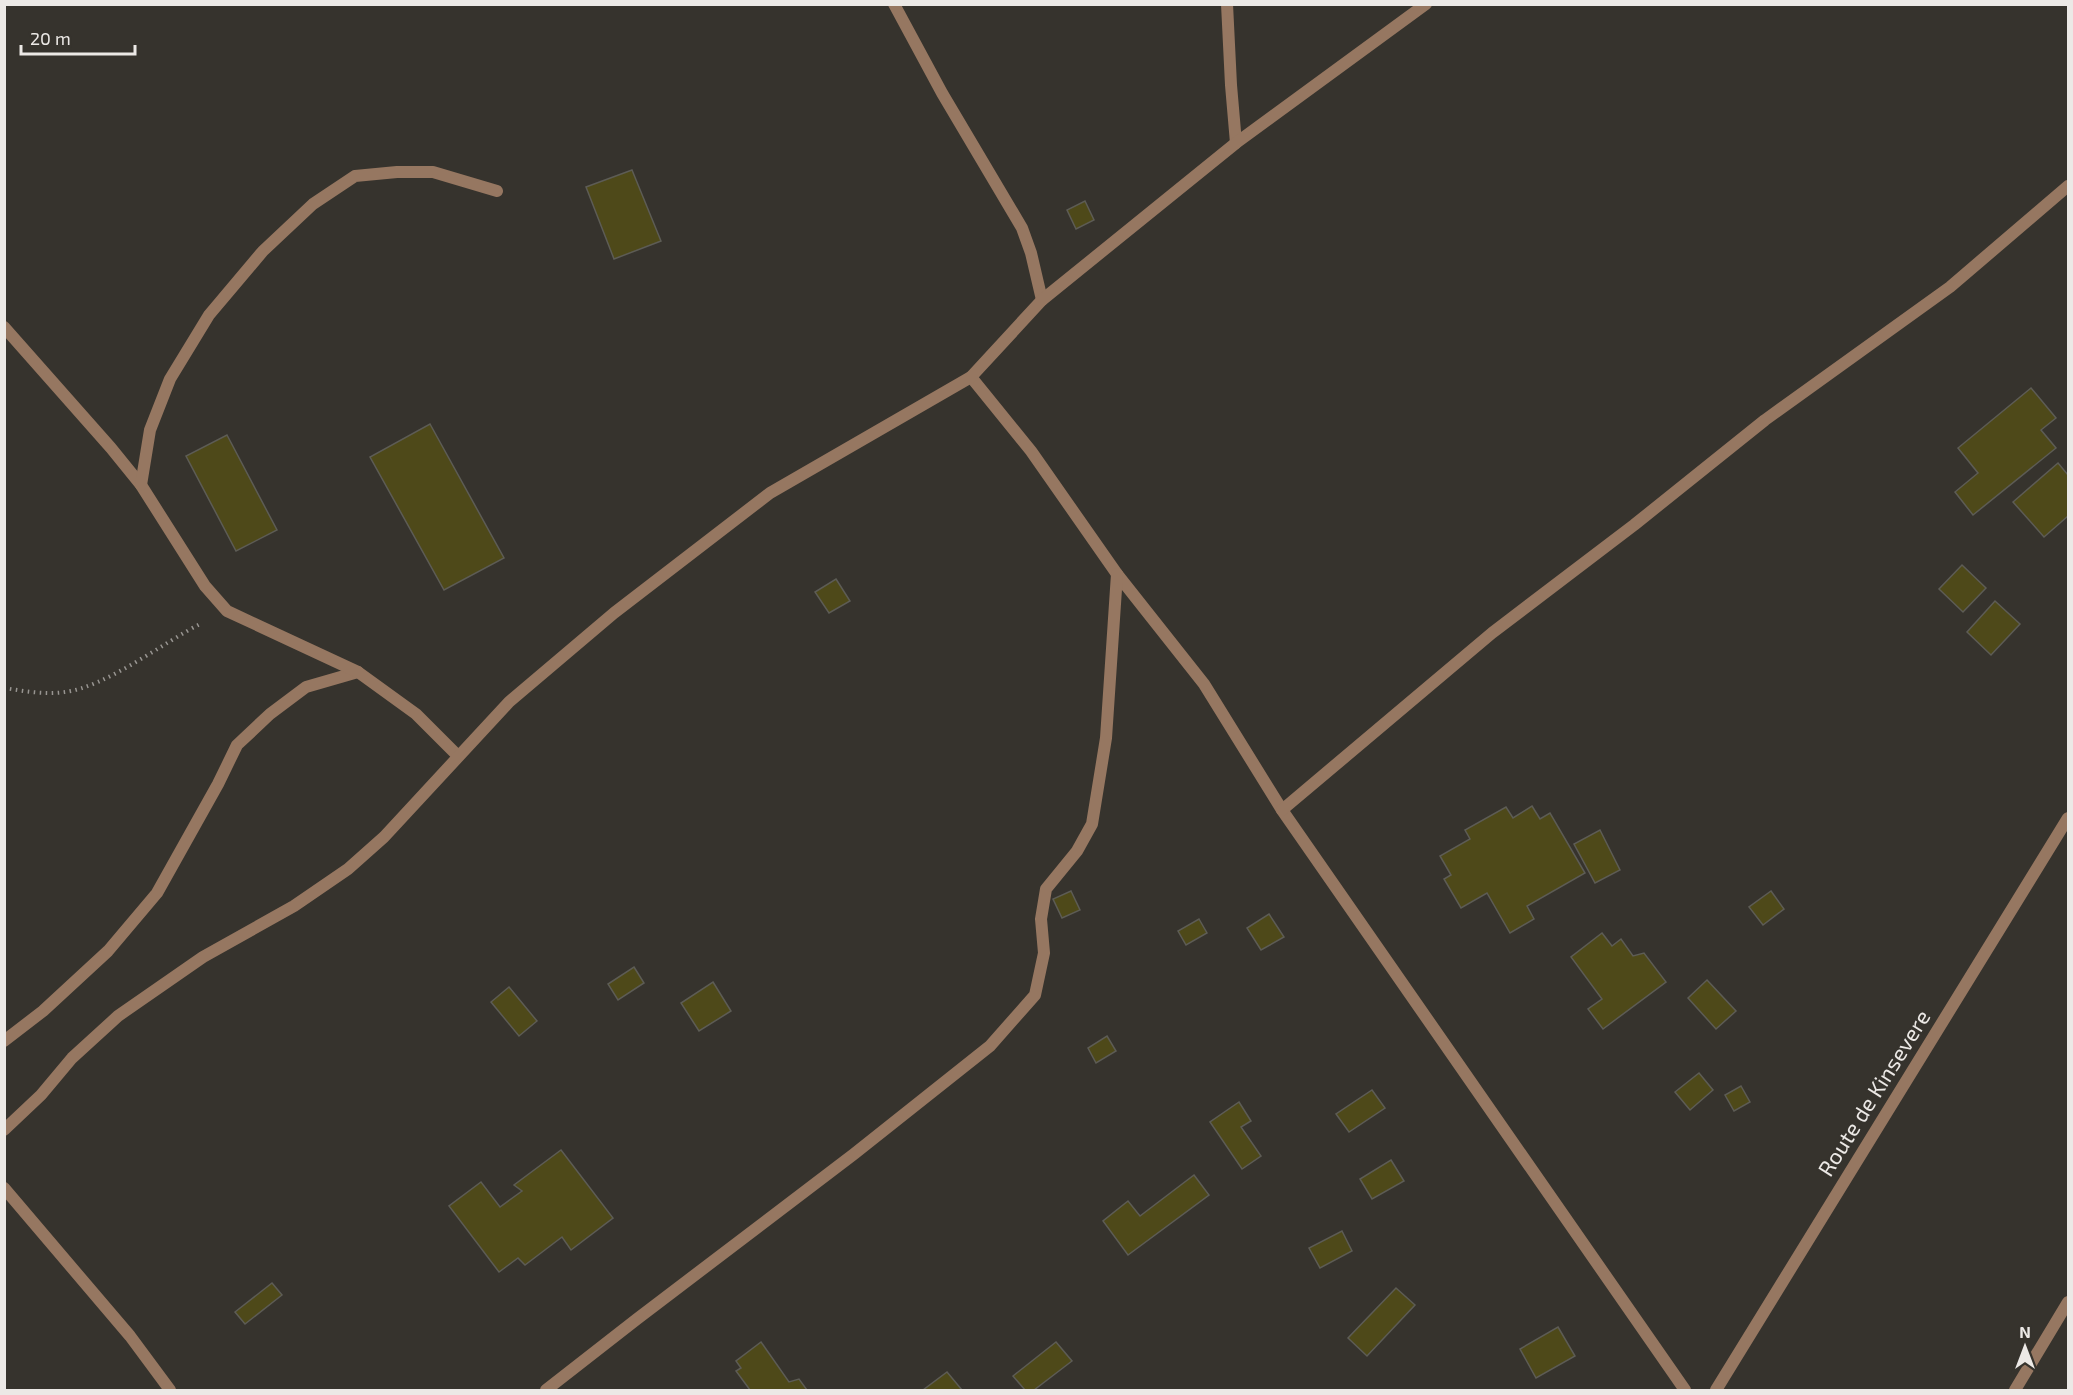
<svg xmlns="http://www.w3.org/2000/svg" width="2073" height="1395" viewBox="0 0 2073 1395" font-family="'Exo 2',sans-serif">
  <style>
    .building { fill: #4e4919; stroke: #5d5c55; stroke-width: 1.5 }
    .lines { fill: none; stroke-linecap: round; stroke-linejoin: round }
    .path { stroke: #989591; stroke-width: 4; stroke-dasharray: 1.5 4.5; stroke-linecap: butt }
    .lane { stroke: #967761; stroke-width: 12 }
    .street { stroke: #967761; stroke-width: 12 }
    .labels { text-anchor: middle; stroke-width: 4.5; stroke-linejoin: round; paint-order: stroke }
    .street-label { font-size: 22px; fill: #ece9e6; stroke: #36332d }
  </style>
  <rect width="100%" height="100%" fill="#36332d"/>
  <g class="building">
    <polygon points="632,170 661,241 614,259 586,187"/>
    <polygon points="1085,201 1094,220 1076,229 1067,210"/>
    <polygon points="2031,388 2056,418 2041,430 2056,448 1973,515 1955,492 1978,473 1958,448"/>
    <polygon points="430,424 504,558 444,590 370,457"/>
    <polygon points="227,435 277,530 236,551 186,456"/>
    <polygon points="2058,463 2068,475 2068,516 2044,537 2013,502"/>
    <polygon points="1962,565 1986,588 1963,612 1939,589"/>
    <polygon points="836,579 850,601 829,613 815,592"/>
    <polygon points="1995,601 2020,624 1991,655 1967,632"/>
    <polygon points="1532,806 1540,819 1550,813 1585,873 1527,906 1534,919 1510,933 1487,893 1461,908 1444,879 1451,875 1440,856 1470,839 1465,830 1506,807 1513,818"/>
    <polygon points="1600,830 1620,870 1595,883 1574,844"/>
    <polygon points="1071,891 1080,910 1062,918 1053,899"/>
    <polygon points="1771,891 1784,909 1763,925 1749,907"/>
    <polygon points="1269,914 1284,937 1261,950 1247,928"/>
    <polygon points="1199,919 1207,933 1186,945 1178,931"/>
    <polygon points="1602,933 1612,946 1621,939 1633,956 1644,953 1666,982 1603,1029 1588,1009 1602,999 1571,957"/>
    <polygon points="634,967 644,983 618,1000 608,984"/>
    <polygon points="1707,980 1736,1011 1716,1029 1688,998"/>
    <polygon points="713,982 731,1011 699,1031 681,1003"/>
    <polygon points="509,987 537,1021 519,1036 491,1002"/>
    <polygon points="1107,1036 1116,1051 1096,1063 1088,1048"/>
    <polygon points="1699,1073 1713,1090 1690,1110 1675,1092"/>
    <polygon points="1741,1086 1750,1102 1734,1111 1725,1095"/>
    <polygon points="1372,1090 1385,1108 1349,1132 1336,1114"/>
    <polygon points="1239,1102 1251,1121 1241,1127 1261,1156 1242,1169 1210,1122"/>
    <polygon points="561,1150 613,1218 571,1250 562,1237 525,1265 518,1258 499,1272 449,1206 481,1182 500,1207 522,1191 514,1185"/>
    <polygon points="1391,1160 1404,1181 1372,1199 1360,1179"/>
    <polygon points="1194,1175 1209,1195 1128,1255 1103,1221 1128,1201 1140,1216"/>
    <polygon points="1342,1231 1352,1251 1320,1268 1309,1248"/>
    <polygon points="272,1283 282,1295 245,1324 235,1312"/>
    <polygon points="1396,1288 1415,1305 1367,1356 1348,1338"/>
    <polygon points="1558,1327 1575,1356 1536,1378 1520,1349"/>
    <polygon points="761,1342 789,1382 799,1379 807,1390 750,1390 736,1371 741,1368 736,1361"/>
    <polygon points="1056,1342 1072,1361 1034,1390 1025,1390 1013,1376"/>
    <polygon points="947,1372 962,1390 923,1390"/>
  </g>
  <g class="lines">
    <path class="path" d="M4,688C24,691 45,695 65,692C106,687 164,642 202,623"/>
    <polyline class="lane" points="4,1041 43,1011 108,951 157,893 218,784 237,745 270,714 306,687 358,672"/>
    <g class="street">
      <polyline points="894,4 942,93 1022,228 1031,253 1042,300"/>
      <polyline points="1227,4 1231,85 1236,143"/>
      <polyline points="4,327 111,448 141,485 205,586 227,611 358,672 416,714 458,756"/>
      <polyline points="971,377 1031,451 1117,574 1204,684 1282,810 1685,1390"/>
      <polyline points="141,485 150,430 170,379 209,315 263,251 313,204 355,176 397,172 433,172 497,191"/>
      <polyline points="1282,810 1492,633 1634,525 1765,420 1950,287 2068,186"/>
      <polyline points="4,1130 41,1095 72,1058 118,1016 203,957 294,906 348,869 384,837 509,702 614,613 770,493 971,377 1042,300 1236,143 1426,4"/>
      <polyline points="4,1188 130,1336 170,1390"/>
      <polyline points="546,1390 637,1319 854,1154 990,1046 1035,995 1044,953 1041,919 1046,889 1077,851 1092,824 1106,738 1117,574"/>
      <polyline points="1716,1390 2068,818"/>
      <polyline points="2015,1390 2068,1302"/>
    </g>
  </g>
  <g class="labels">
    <g class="street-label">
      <text transform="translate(1874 1093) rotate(-58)" y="8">Route de Kinsevere</text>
    </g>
  </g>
  <rect width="2073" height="1395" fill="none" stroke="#ece9e6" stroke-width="12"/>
  <g transform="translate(2025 1347)" stroke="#36332d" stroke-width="4.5" paint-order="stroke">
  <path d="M0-4.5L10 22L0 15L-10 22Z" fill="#ece9e6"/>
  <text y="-9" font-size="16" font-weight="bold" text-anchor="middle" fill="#ece9e6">N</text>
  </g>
  <path d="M21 45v9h114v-9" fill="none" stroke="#ece9e6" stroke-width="3"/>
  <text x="30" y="45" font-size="18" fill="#ece9e6" stroke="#36332d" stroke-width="4.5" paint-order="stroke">20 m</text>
</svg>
